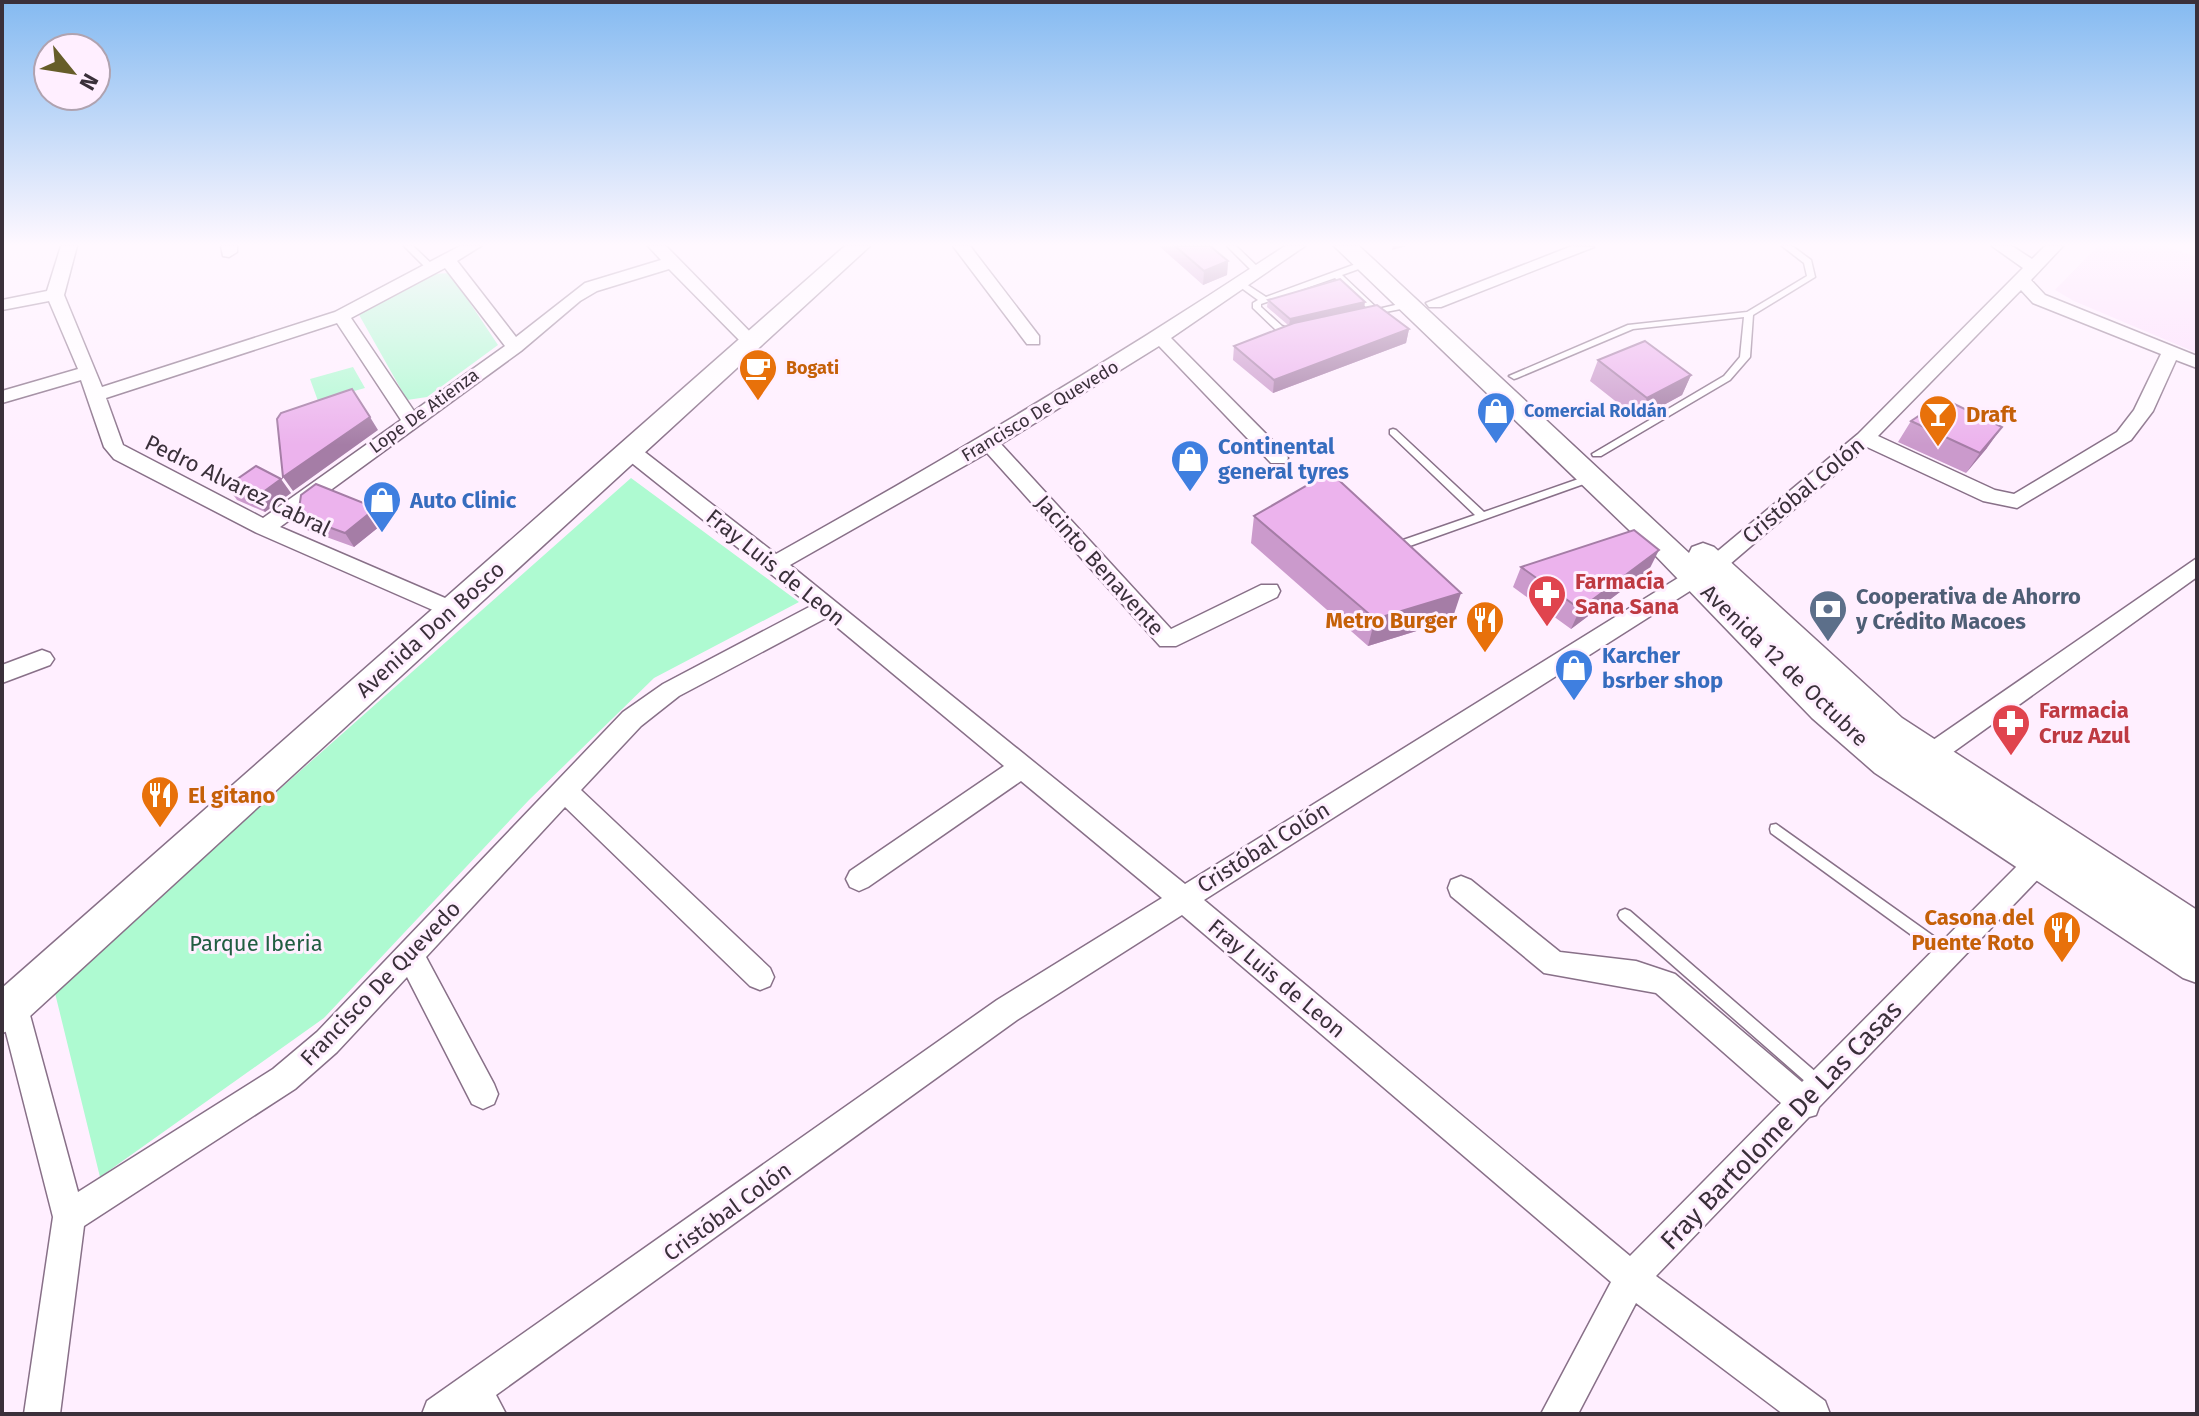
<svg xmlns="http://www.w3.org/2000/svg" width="2199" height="1416" viewBox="0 0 2199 1416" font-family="'Fira Sans',sans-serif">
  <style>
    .built { fill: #fcdcfc }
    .green { fill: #aefad1 }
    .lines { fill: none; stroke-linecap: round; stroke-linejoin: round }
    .service-casing { stroke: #887088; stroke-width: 3 }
    .minor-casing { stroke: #887088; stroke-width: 3 }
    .secondary-casing { stroke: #887088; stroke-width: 3 }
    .service { fill: #fff; fill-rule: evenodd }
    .minor { fill: #fff; fill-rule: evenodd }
    .secondary { fill: #fff; fill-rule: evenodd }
    .wall { fill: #cb9acc }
    .shaded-wall { fill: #a57da6 }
    .building { fill: #ecb3ed; stroke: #a57da6; stroke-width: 2 }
    .labels { text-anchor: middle; stroke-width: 6; stroke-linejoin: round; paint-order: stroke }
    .far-food-label { font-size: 18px; font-weight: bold; fill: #c56008; stroke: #ffefff; text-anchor: start }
    .far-street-label { font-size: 18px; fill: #3a303a; stroke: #ffefff }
    .far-shop-label { font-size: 18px; font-weight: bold; fill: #366cbe; stroke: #ffefff; text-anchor: start }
    .food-label { font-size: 22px; font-weight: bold; fill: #c56008; stroke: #ffefff; text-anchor: start }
    .shop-label { font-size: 22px; font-weight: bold; fill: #366cbe; stroke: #ffefff; text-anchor: start }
    .street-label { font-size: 22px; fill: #3a303a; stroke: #ffefff }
    .health-label { font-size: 22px; font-weight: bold; fill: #be3a42; stroke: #ffefff; text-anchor: start }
    .service-label { font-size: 22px; font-weight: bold; fill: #4e5e75; stroke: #ffefff; text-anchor: start }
    .park-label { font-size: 22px; fill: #205d41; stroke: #ffefff }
    .near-street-label { font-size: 26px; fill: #3a303a; stroke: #ffefff }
  </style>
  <rect width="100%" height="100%" fill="#ffefff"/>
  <path class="built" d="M2098 246H2166L2197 257V353L2074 301 2055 290Z"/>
  <path class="green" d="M450 273 498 345 427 397 407 400 358 313 433 274Z
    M353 367 365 388 318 401 310 379Z
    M631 478 799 602 654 678 529 800 324 1018 100 1177 54 989Z"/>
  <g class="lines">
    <g class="service-casing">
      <path id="service" d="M404 246H413L434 266V270H428Z
        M1227 246H1236L1261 270V274H1255Z
        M1782 246H1792L1811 260 1815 277 1753 315 1750 357 1730 380 1601 456H1593L1592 454 1724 376 1740 357 1744 317 1633 329 1517 378 1514 379 1509 376 1628 325 1747 312 1807 276 1804 263Z
        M1364 261 1367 262V266L1342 275 1378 309 1408 302 1411 303V307L1365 316V312L1370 311 1335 278 1261 304V307L1282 326 1296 332 1292 335 1276 330 1253 308V303L1258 300 1236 284 1243 282 1266 297Z
        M1393 429 1396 430 1484 512 1587 476 1591 475 1596 478 1595 480 1407 547 1403 546 1402 543 1403 540 1475 515 1390 434V430Z
        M1776 824 1953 950 1955 954 1953 958 1948 960 1943 958 1771 833 1770 829 1771 825Z
        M1625 909 1630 911 1825 1080 1828 1085 1825 1090 1820 1092 1815 1090 1620 919 1618 915 1620 911Z"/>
    </g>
    <g class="minor-casing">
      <path id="minor" d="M61 246H77L64 295 102 387 335 312 460 246H481L457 261 516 337 585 283 661 260 648 246H666L761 343 752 348 746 347 669 269 597 291 580 301 521 351 280 527 459 604 462 610 459 616 451 618 257 533 114 459 104 447 81 380 2 403V391L78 369 49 301 2 310V300L47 291ZM445 268 505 346 414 411 351 318ZM337 323 401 420 263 518 123 445 106 398Z
        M221 246H237V252L229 257 223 256Z
        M953 246H970L1039 336V344H1027Z
        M1285 246H1305L1171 338 1285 453 1288 458 1285 463H1271L1159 346 1001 444 1171 629 1261 585H1277L1280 591 1277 597 1176 646H1160L987 453 790 565 1185 884 1707 560 1858 434 2023 268 1992 246H2012L2032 259 2045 246H2063L2031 280 2045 295 2197 356V368L2176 360 2153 411 2131 440 2017 508 1983 501 1867 447 1723 570 1204 900 1630 1256 1781 1103 1656 993 1544 973 1451 896 1448 888 1451 880 1461 876 1471 880 1560 952 1636 961 1675 974 1802 1082 2029 854 2038 851 2047 854 2051 862 2047 870 1819 1107 1816 1115 1809 1117 1656 1276 1825 1401 1830 1414H1783L1636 1303 1578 1414H1541L1611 1282 1182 915 1017 1020 496 1395 506 1414H422L427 1401 997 1000 1162 898 1021 781 868 887 859 891 850 887 846 879 850 871 1004 766 826 618 679 696 641 726 581 790 770 968 774 977 770 986 760 990 750 986 565 807 426 957 494 1084 498 1094 494 1104 483 1109 472 1104 407 977 337 1052 295 1089 84 1226 60 1414H24L53 1217 2 1017 3 995 13 991 23 995 27 1004 78 1192 273 1069 317 1032 623 712 663 684 811 606 623 456 620 451 623 446H637L776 554C950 457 1119 356 1285 246ZM2021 290 2033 303 2161 354 2134 410 2117 432 2014 494 1995 490 1878 436Z
        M1572 246 1594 247 1441 307H1429L1426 303Z
        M2197 558V577L1938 763 1929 766 1920 763 1917 756 1920 749Z
        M42 650 50 653 54 659 50 665 2 683V665Z"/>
    </g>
    <g class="secondary-casing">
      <path id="secondary" d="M845 246H870L17 1028 2 1033V988Z
        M1334 246H1359L1689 553 1692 547 1703 543 1714 547 1902 718 2197 910V983L2183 978 1875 773 1812 718 1653 553Z"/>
    </g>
    <use href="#service" class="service"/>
    <use href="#minor" class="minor"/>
    <use href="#secondary" class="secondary"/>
  </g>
  <path class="wall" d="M1159 246H1210L1228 261 1227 275 1203 285Z
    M1268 300 1364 307 1409 329 1406 343 1273 393 1233 360 1234 346 1288 325 1267 307Z
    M1598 360 1691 375 1682 395 1638 419 1590 381Z
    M1911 421 1987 448 1966 473 1898 442Z
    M227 486 291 493 265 512 237 500Z
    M376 508 385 522 354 547 307 530 298 516Z
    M1254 516 1452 620 1368 646 1251 543Z
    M1521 567 1649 570 1571 629 1513 587Z"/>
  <path class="shaded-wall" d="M1393 246H1406L1392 250Z
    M1228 261 1227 275 1203 285 1204 271Z
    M1365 302 1364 309 1289 326 1290 319Z
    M1409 329 1406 343 1273 393 1274 380Z
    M1691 375 1682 395 1638 419 1647 398Z
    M370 417 378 430 293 491 283 477Z
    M2002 427 1987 448 1966 473 1980 453Z
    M281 479 291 493 265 512 255 498Z
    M376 508 385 522 354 547 345 533Z
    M1659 550 1649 570 1571 629 1580 609Z
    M1461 593 1452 620 1368 646 1375 619Z"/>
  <path class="building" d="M1175 246H1210L1228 261 1204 271Z
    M1340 279 1365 302 1290 319 1268 300Z
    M1377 305 1409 329 1274 380 1234 346 1294 323Z
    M1645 341 1691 375 1647 398 1598 360Z
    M352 389 370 417 283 477 277 419 281 413Z
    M1944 399 2002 427 1980 453 1911 421Z
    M256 466 281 479 255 498 227 486Z
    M1330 472 1461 593 1375 619 1254 516Z
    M316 484 376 508 345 533 298 516 301 495Z
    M1634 530 1659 550 1580 609 1521 567Z"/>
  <linearGradient id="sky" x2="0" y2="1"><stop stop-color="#84baf1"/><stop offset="0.55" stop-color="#fff8ff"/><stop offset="1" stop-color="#fff8ff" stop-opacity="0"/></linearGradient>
  <rect width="2199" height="445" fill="url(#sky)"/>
  <defs>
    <g id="cafe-pin" transform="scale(2)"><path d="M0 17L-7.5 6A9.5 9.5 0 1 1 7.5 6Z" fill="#e8710a" stroke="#ffefff"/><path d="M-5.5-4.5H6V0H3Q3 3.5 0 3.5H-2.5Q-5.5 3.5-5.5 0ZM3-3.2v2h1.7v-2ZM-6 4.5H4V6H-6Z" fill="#fff"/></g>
    <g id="shop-pin" transform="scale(2)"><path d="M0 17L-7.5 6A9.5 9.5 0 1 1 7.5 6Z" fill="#3f7fe0" stroke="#ffefff"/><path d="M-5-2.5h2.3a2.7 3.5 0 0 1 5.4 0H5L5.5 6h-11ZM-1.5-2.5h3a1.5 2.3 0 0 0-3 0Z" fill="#fff"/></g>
    <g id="bar-pin" transform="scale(2)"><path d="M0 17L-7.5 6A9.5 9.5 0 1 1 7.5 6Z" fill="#e8710a" stroke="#ffefff"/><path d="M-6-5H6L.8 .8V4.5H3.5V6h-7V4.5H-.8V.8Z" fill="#fff"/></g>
    <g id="pharmacy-pin" transform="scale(2)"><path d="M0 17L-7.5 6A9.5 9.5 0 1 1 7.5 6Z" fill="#e0444e" stroke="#ffefff"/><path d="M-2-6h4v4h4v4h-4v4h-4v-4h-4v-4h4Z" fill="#fff"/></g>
    <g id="bank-pin" transform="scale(2)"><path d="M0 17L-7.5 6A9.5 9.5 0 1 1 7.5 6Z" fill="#5c6f8a" stroke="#ffefff"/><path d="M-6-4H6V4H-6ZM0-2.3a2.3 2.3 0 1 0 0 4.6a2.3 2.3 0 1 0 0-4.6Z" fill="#fff"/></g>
    <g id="restaurant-pin" transform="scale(2)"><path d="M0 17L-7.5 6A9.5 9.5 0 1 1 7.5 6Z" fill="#e8710a" stroke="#ffefff"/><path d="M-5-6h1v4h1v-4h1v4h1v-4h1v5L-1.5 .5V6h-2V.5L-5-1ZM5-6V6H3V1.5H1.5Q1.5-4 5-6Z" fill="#fff"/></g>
  </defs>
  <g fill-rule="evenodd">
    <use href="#cafe-pin" x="758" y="368"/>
    <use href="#shop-pin" x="1496" y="411"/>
    <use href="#bar-pin" x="1938" y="414"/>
    <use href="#shop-pin" x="1190" y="459"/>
    <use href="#shop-pin" x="382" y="500"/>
    <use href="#pharmacy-pin" x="1547" y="594"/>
    <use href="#bank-pin" x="1828" y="609"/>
    <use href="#restaurant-pin" x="1485" y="620"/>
    <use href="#shop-pin" x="1574" y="668"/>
    <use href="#pharmacy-pin" x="2011" y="723"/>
    <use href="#restaurant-pin" x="160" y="795"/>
    <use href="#restaurant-pin" x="2062" y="930"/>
  </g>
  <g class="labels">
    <g class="far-food-label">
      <text x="786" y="374">Bogati</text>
    </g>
    <g class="far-street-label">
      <text transform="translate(424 411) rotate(-36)" y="6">Lope De Atienza</text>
      <text transform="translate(1040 411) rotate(-31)" y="6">Francisco De Quevedo</text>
    </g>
    <g class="far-shop-label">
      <text x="1524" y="417">Comercial Roldán</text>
    </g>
    <g class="food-label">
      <text x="1966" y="422">Draft</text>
      <text x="1457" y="628" text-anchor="end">Metro Burger</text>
      <text x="188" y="803">El gitano</text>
      <text x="2034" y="925" text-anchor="end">Casona del<tspan x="2034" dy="25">Puente Roto</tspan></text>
    </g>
    <g class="shop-label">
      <text x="1218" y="454">Continental<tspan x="1218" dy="25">general tyres</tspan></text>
      <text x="410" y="508">Auto Clinic</text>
      <text x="1602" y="663">Karcher<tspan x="1602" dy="25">bsrber shop</tspan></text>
    </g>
    <g class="street-label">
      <text transform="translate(238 485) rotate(26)" y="8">Pedro Alvarez Cabral</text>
      <text transform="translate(1803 490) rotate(-40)" y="8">Cristóbal Colón</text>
      <text transform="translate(1100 565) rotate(48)" y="8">Jacinto Benavente</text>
      <text transform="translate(776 567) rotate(39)" y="8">Fray Luis de Leon</text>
      <text transform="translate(430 629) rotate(-42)" y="8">Avenida Don Bosco</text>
      <text transform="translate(1785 665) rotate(44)" y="8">Avenida 12 de Octubre</text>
      <text transform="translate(1263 847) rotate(-32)" y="8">Cristóbal Colón</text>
      <text transform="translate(1277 978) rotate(40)" y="8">Fray Luis de Leon</text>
      <text transform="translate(380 983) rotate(-46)" y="8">Francisco De Quevedo</text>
      <text transform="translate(727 1211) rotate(-36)" y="8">Cristóbal Colón</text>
    </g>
    <g class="health-label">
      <text x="1575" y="589">Farmacía<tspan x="1575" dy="25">Sana Sana</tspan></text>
      <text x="2039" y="718">Farmacia<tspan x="2039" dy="25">Cruz Azul</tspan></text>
    </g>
    <g class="service-label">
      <text x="1856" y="604">Cooperativa de Ahorro<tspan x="1856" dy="25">y Crédito Macoes</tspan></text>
    </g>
    <g class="park-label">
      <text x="256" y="951">Parque Iberia</text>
    </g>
    <g class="near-street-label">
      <text transform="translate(1781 1125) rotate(-46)" y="9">Fray Bartolome De Las Casas</text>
    </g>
  </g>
  <rect width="2199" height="1416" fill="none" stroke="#3a303a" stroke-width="8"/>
  <g transform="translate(72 72) rotate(120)"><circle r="38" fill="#ffefff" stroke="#b0a3b0" stroke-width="2"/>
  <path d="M0-6L14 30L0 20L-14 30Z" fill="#665d29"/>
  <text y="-12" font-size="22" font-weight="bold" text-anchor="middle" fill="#3a303a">N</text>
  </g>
</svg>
